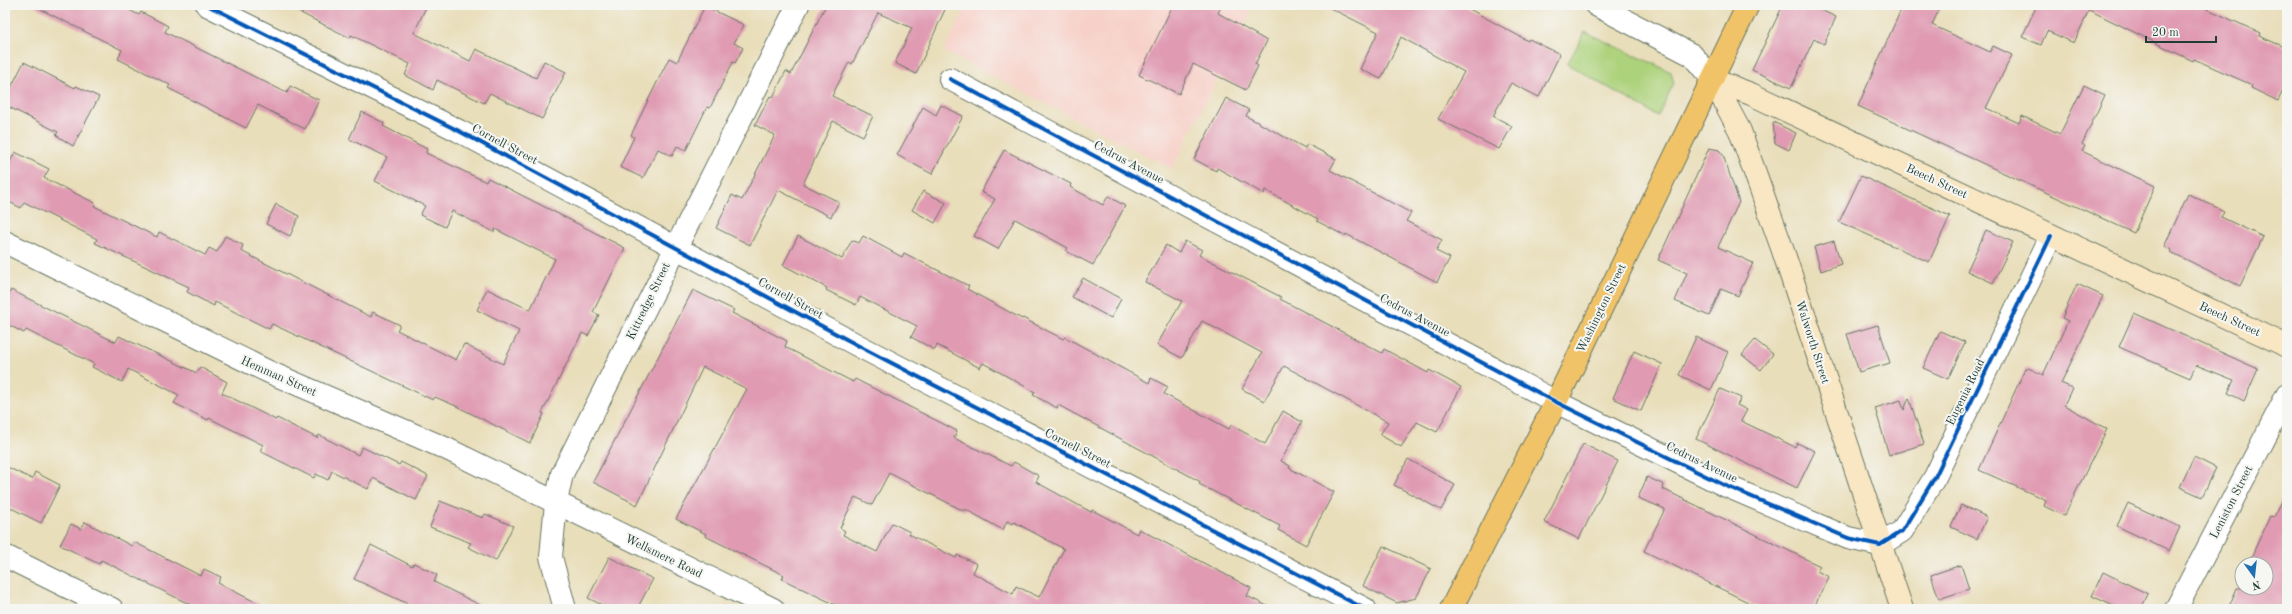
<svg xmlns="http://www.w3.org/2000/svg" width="2292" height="614" viewBox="0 0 2292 614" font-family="'Old Standard TT',serif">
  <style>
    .built { fill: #f7d1c9 }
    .green { fill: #add27b; stroke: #668858 }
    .building { fill: #e09bb3; fill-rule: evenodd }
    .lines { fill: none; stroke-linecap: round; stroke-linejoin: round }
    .street-casing { stroke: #667563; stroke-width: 24 }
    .secondary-casing { stroke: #667563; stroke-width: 24 }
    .primary-casing { stroke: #667563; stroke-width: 24 }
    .street { stroke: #fff; stroke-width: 22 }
    .secondary { stroke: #f9e7c3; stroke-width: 22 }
    .primary { stroke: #f0c369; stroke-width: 22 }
    .cycleway-casing { stroke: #f6f6f2; stroke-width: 6 }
    .cycleway { stroke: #0057b8; stroke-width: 4 }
    .labels { text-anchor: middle; stroke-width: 4; stroke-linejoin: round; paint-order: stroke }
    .street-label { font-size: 12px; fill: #1f3d34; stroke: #f6f6f2 }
  </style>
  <rect width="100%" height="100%" fill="#f6f6f2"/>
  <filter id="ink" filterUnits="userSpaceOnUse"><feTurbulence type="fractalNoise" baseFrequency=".025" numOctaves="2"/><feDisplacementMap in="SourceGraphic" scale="8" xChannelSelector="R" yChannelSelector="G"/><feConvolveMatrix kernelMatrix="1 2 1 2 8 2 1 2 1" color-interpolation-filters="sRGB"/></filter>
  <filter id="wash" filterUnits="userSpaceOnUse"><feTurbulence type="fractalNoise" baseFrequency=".012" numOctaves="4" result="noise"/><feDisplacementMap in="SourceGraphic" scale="16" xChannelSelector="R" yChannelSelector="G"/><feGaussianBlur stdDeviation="0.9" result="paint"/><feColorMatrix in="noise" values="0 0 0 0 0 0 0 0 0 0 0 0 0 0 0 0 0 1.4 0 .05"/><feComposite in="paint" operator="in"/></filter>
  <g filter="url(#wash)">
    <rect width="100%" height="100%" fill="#e9deba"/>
    <path class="built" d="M967 5H1254L1172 169 944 51Z"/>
    <path class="green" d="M1585 32 1671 72 1674 83 1658 116 1567 64Z"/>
    <g id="blocks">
      <path class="building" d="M32 5H119L139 15 141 12 168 26 165 32 287 93 290 86 319 100 305 129 258 105 246 128 168 88 170 85 118 59 122 50Z
        M285 5H427L414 33 470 61 476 49 536 78 544 61 566 72 542 119 490 93 484 103 437 80 433 90 405 75 410 64 351 35 350 38Z
        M826 5H947L916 74 895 63 912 28 878 13 852 64 849 62 832 96 873 116 863 136 833 121 803 184 839 202 831 217 778 190 750 245 716 228 732 195 742 200 775 135 755 125 770 96 773 97 786 71 791 74Z
        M1173 5H1222L1218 13 1267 41 1255 64 1258 66 1246 90 1193 64 1179 94 1139 75Z
        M1324 5H1462L1528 41 1529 39 1560 54 1539 97 1511 83 1493 116 1512 126 1499 149 1438 119 1464 72 1401 37 1381 79 1360 69 1378 32Z
        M1783 5H1810L1836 17 1824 44 1814 39 1791 88 1752 70Z
        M1903 5H1941L1932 25 1990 52 1993 46 2012 55 1986 108 2019 123 2022 116 2060 134 2084 85 2105 95 2082 144 2085 146 2082 151 2155 186 2134 233 1858 106Z
        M2037 5H2199L2260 33 2259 36 2287 48V82L2278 101 2251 88 2252 85 2194 59 2193 61 2089 10 2074 43 2047 31 2041 45 2022 37Z
        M705 6 744 25 734 43 743 48 735 63 733 62 710 108 707 107 686 150 677 146 672 156 658 149 643 178 620 167 634 137 631 135 669 58 677 62Z
        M24 62 75 88 76 86 99 97 73 146 56 135 58 132 5 105V99Z
        M1226 98 1249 110 1246 116 1305 148 1307 144 1336 159 1330 170 1411 213 1406 221 1442 240 1436 251 1450 258 1437 282 1346 234 1345 236 1317 221 1318 219 1265 190 1264 194 1217 168 1216 171 1194 159Z
        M941 105 963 116 932 174 897 155 923 107 936 115Z
        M362 112 384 123 383 126 427 149 426 153 486 182 488 178 625 248 593 312 599 315 588 336 582 333 542 413 544 414 530 443 456 406 435 397 433 400 272 324 269 329 215 302 214 306 187 292 189 287 95 243 97 239 24 202 21 208 5 200V172L15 152 49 169 44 178 95 203 94 206 157 237 159 232 205 255 209 248 217 252 225 236 243 245 241 251 371 317 373 312 400 325 397 330 456 360 464 344 503 364 519 331 477 310 487 289 530 310 555 259 495 229 494 232 452 211 445 227 420 215 425 206 375 181 387 157 349 139Z
        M1773 122 1796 133 1789 150 1775 143Z
        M1709 148 1719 150 1723 155 1739 202 1718 247 1753 263 1738 296 1721 289 1709 316 1675 301 1687 273 1658 260Z
        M1004 150 1071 184 1070 187 1103 205 1108 196 1125 206 1093 265 1066 251 1068 248 1015 219 998 249 974 236 995 199 981 192Z
        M1861 176 1950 216 1929 262 1839 222Z
        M923 191 946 203 935 223 912 210Z
        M2188 194 2224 211 2221 217 2263 237 2240 286 2171 252 2172 250 2164 247Z
        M276 204 299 216 290 236 266 224Z
        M1986 230 2013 242 1993 283 1967 271Z
        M798 236 842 259 852 240 859 243 863 236 902 257 904 253 969 286 967 289 1022 319 1023 318 1063 339 1065 337 1149 383 1151 378 1168 387 1164 394 1229 429 1231 425 1265 444 1283 411 1302 422 1281 461 1290 466 1289 468 1334 492 1306 545 1278 530 1280 526 1199 484 1201 482 1058 405 1057 408 1033 395 1035 392 983 363 980 368 937 345 935 350 911 337 917 326 860 297 856 305 826 290 827 288 783 265Z
        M1185 241 1202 250 1199 255 1281 297 1280 299 1382 353 1384 349 1428 373 1429 370 1461 387 1437 432 1417 422 1401 447 1380 435 1388 422 1284 366 1264 401 1242 389 1262 353 1202 321 1182 358 1157 345 1182 301 1145 282 1166 245 1179 253Z
        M1834 241 1841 264 1821 271 1814 247Z
        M1083 278 1121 299 1111 318 1072 297Z
        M2077 284 2103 296 2061 383 2072 388 2064 405 2107 429 2064 516 2044 506 2046 500 1979 470 2026 367 2043 375 2068 321 2062 318Z
        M11 290 107 338 116 342 119 336 197 373 200 367 227 382 222 393 276 420 277 418 317 438 319 435 358 455 362 447 399 465 401 462 428 476 416 500 373 478 368 489 332 471 328 480 316 474 314 478 260 451 263 445 209 418 208 420 174 403 179 395 128 369 122 382 92 367 94 364 26 330 24 333 5 323V302Z
        M693 290 734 310 732 313 787 341 785 347 853 382 855 379 957 431 954 438 1011 466 1014 462 1039 476 1036 482 1091 512 1092 510 1137 534 1139 529 1251 588 1247 596 1273 609H844L782 579 784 575 705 536 706 534 676 519 747 389 703 367 637 505 593 482ZM889 473 964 511 965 509 1003 530 1007 521 1013 524 1014 522 1064 549 1039 597 1016 586 1013 594 973 573 977 564 957 555 956 558 909 534 910 532 892 523 877 552 843 535 845 531 840 528 855 497 872 505Z
        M2134 313 2258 369 2244 401 2228 393 2234 380 2196 365 2190 378 2119 347Z
        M1878 325 1890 363 1859 372 1847 334Z
        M1940 331 1965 342 1948 379 1923 368Z
        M1696 337 1728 352 1711 390 1679 375Z
        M1755 340 1773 354 1761 370 1742 355Z
        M1634 351 1662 364 1641 411 1613 398Z
        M1720 389 1741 398 1737 405 1747 410 1741 421 1795 447 1797 443 1815 451 1797 488 1696 439Z
        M1909 398 1924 444 1889 455 1875 408 1901 400 1904 410Z
        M1583 444 1618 461 1579 539 1544 522Z
        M2194 457 2216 468 2202 497 2180 487Z
        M1408 459 1455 485 1441 510 1394 485Z
        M5 466 32 479 35 472 60 485 41 523 5 505Z
        M1647 477 1664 485 1663 489 1820 566 1817 571 1829 577 1813 609H1762L1644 551 1665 509 1638 498Z
        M2287 491V609H2228L2237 588H2266V564H2248L2270 516 2274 517Z
        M440 501 483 518 485 514 513 526 496 561 468 547 471 543 430 527Z
        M2128 503 2180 527 2169 551 2117 526Z
        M1961 505 1987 517 1977 539 1951 527Z
        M85 522 132 546 134 542 201 576 204 569 221 577 218 583 269 609H199L101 560 99 564 60 545 71 524 81 529Z
        M371 545 412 566 414 563 437 575 434 582 488 609H419L354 579Z
        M1383 546 1431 569 1416 598 1397 603 1363 586Z
        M609 557 653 579 637 609H610L588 598Z
        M1961 565 1969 589 1939 599 1931 575Z
        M2103 572 2148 594 2141 609H2120L2092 596Z"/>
    </g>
  </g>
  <g filter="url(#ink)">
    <use href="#blocks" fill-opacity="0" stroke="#667563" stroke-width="1"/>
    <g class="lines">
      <g class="street-casing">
        <path id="street" d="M207 5 459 131 857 345 1365 609
          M1596 5 1692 55 1713 80
          M950 79 1556 402 1724 485 1848 538 1880 545 1902 531 1935 477 2051 236
          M5 242 269 372 447 449 773 609
          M5 556 112 609
          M565 609 551 557 556 502 562 474 798 5
          M2176 609 2287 395"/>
      </g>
      <g class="secondary-casing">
        <path id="secondary" d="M1713 80 1751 94 2287 346
          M1713 80 1740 131 1782 248 1902 609"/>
      </g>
      <g class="primary-casing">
        <path id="primary" d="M1451 609 1556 402 1748 5"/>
      </g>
      <use href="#street" class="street"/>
      <use href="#secondary" class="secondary"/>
      <use href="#primary" class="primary"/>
      <g class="cycleway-casing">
        <path id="cycleway" d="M207 5 459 131 857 345 1365 609
          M950 79 1556 402 1724 485 1848 538 1880 545 1902 531 1935 477 2051 236"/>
      </g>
      <use href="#cycleway" class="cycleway"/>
    </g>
  </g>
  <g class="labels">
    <g class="street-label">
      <text transform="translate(505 144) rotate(28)" y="4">Cornell Street</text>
      <text transform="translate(1129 162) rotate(28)" y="4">Cedrus Avenue</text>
      <text transform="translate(1937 181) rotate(25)" y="4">Beech Street</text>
      <text transform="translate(791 298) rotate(29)" y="4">Cornell Street</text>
      <text transform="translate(648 301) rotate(-64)" y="4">Kittredge Street</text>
      <text transform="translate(1601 308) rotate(-64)" y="4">Washington Street</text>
      <text transform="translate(1415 315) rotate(28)" y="4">Cedrus Avenue</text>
      <text transform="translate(2230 319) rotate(25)" y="4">Beech Street</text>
      <text transform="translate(1813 342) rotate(72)" y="4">Walworth Street</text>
      <text transform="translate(279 376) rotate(24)" y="4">Hemman Street</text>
      <text transform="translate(1965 392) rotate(-64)" y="4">Eugenia Road</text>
      <text transform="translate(1078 448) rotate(27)" y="4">Cornell Street</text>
      <text transform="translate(1702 462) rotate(26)" y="4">Cedrus Avenue</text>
      <text transform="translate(2231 502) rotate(-63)" y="4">Leniston Street</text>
      <text transform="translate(664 556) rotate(26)" y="4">Wellsmere Road</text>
    </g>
  </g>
  <rect width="2292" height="614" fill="none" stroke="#f6f6f2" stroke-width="20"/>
  <g transform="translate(2254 576) rotate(165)"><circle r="19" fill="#f6f6f2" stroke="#a0aca6"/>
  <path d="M0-3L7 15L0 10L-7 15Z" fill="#1f6fb2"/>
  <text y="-6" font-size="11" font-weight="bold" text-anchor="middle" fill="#1f3d34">N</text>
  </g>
  <path d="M2146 36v6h70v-6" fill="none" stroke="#1f3d34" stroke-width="2"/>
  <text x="2152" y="36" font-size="12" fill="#1f3d34" stroke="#f6f6f2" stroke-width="3" paint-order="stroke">20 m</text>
</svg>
